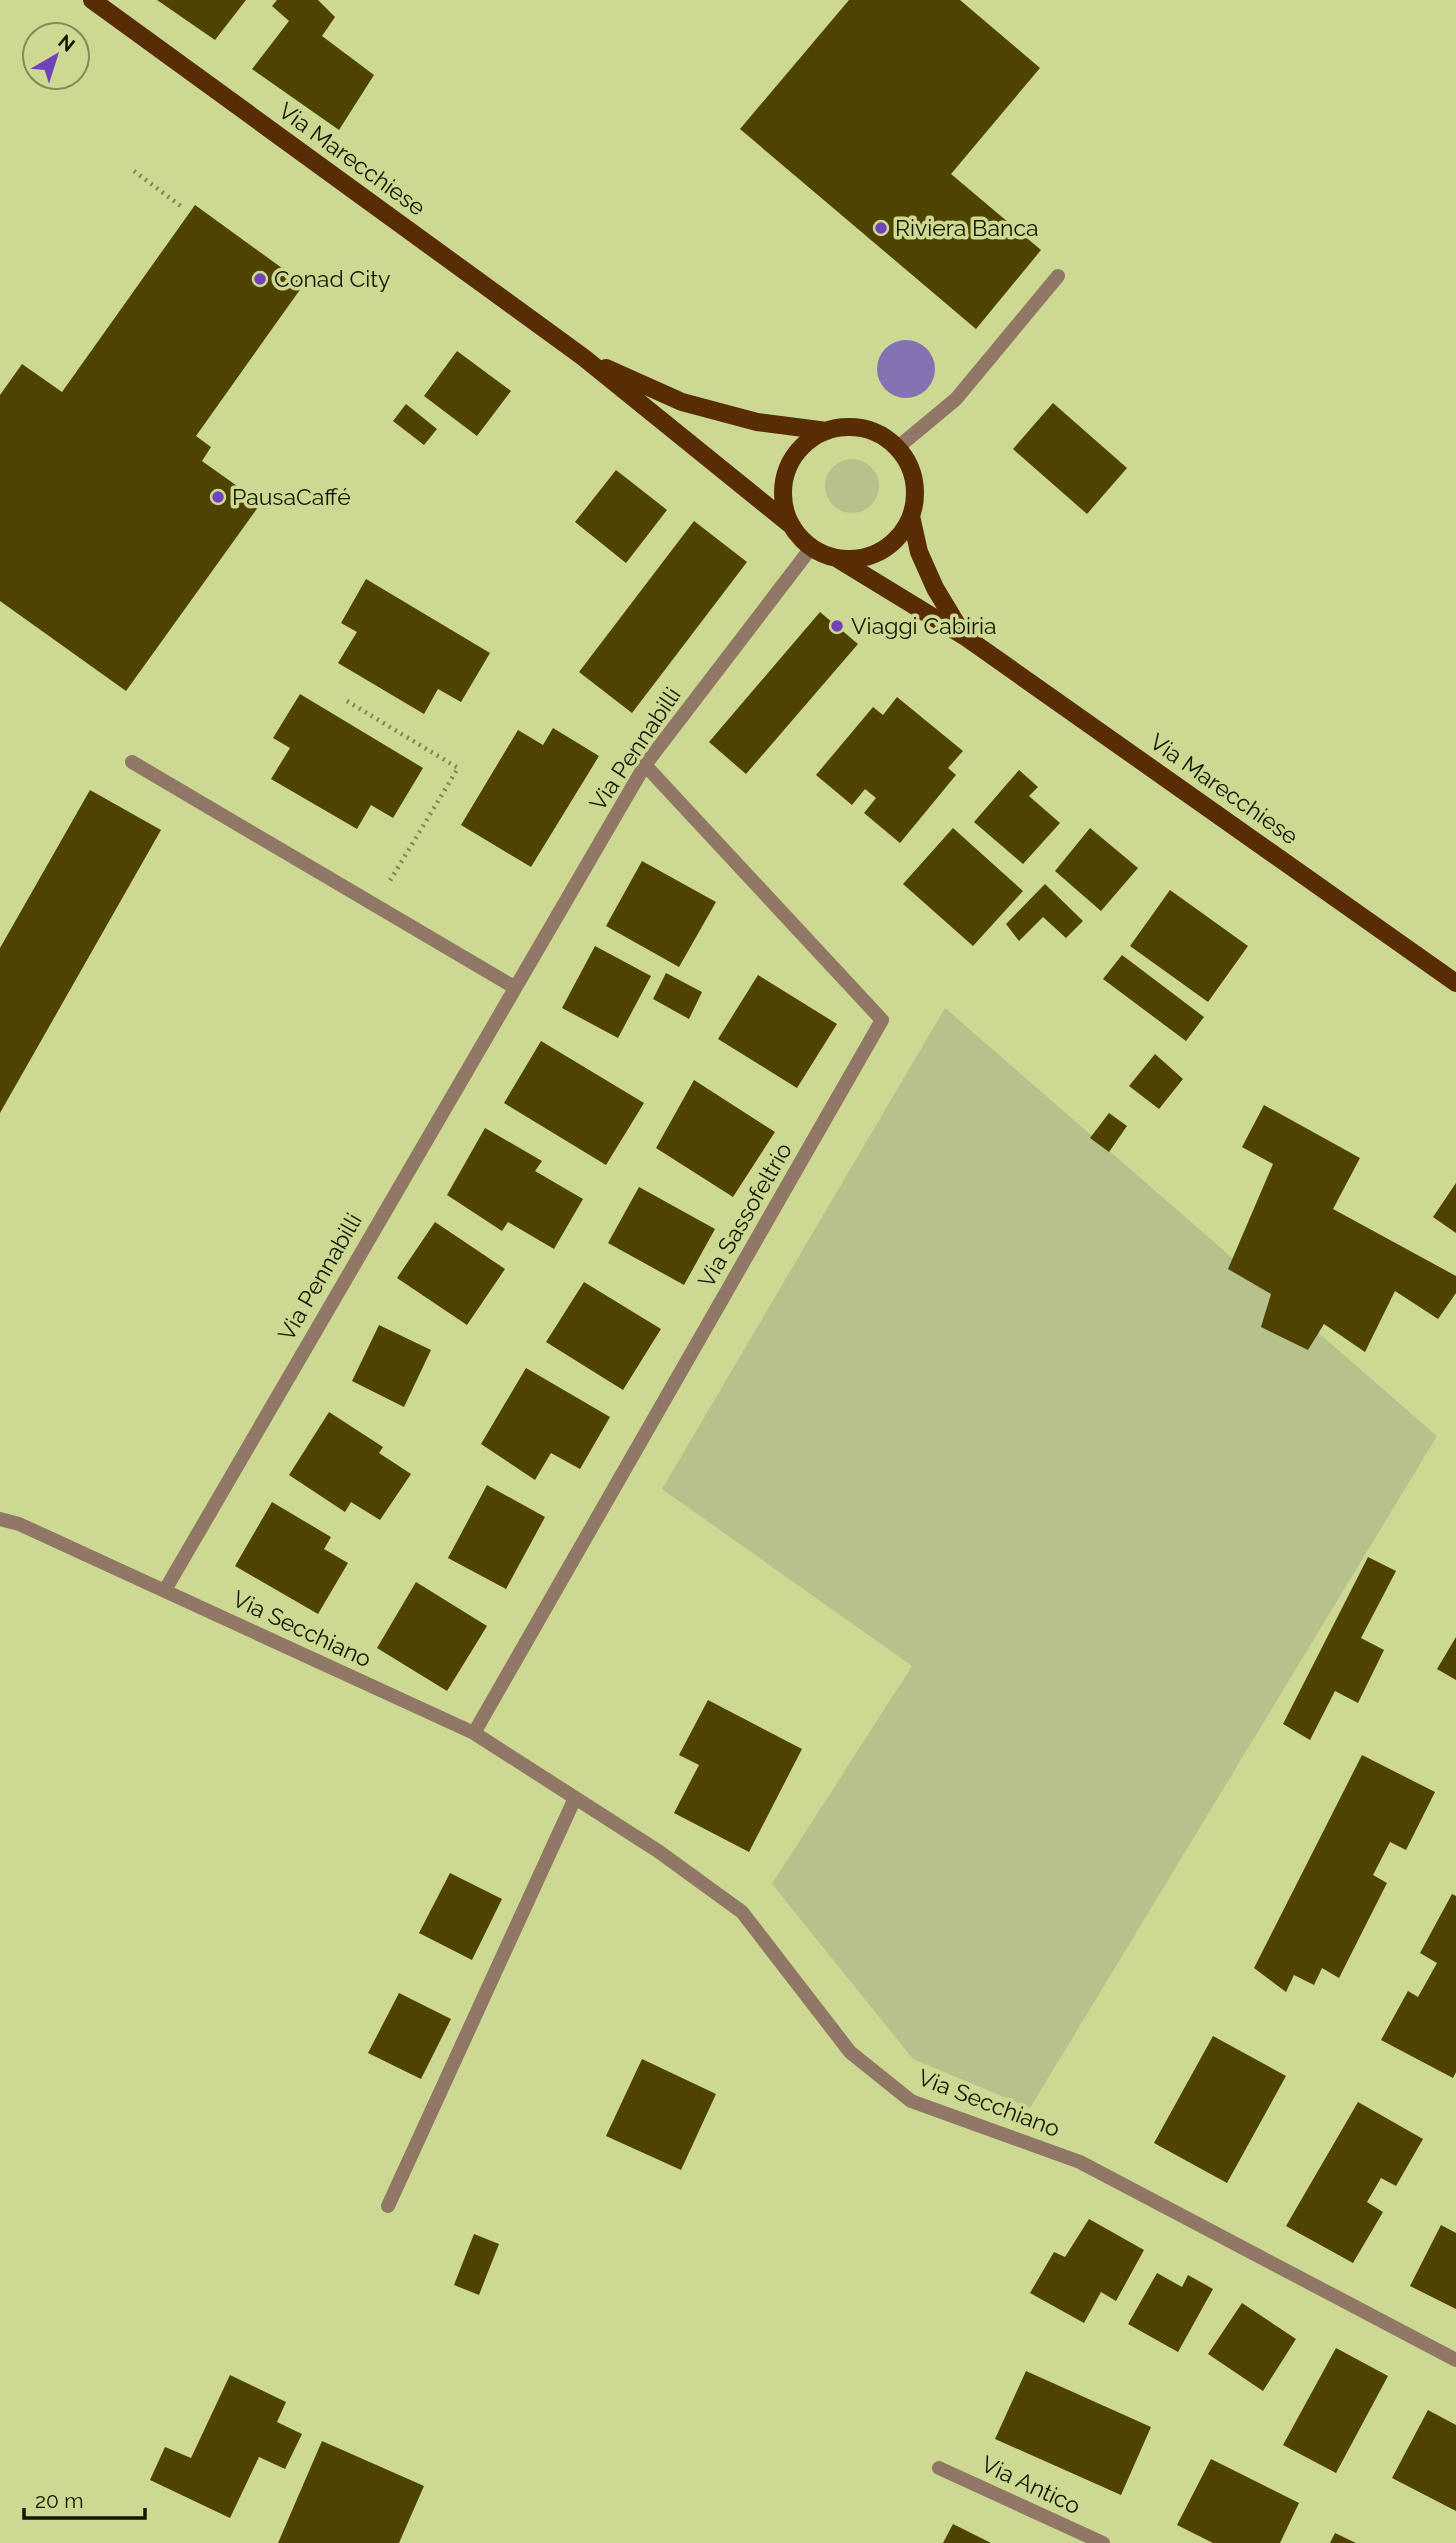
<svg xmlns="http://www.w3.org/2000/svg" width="1456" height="2543" viewBox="0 0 1456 2543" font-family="Raleway,sans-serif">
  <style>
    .green { fill: #b7c18b }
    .water { fill: #8472b2 }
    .building { fill: #4f4302 }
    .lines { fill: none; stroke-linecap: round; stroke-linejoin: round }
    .path { stroke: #7e8755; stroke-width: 4.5; stroke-dasharray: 2 5; stroke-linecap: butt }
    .minor { stroke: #917765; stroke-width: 14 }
    .primary { stroke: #582d06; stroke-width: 18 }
    .poi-dot { fill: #7043ba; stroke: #cdd993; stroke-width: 2.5 }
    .labels { text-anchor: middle; stroke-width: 7; stroke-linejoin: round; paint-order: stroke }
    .street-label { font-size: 23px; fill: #121500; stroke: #cdd993 }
    .poi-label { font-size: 23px; fill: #121500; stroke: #cdd993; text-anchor: start }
  </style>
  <rect width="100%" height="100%" fill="#cdd993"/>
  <path class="green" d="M825 486a27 27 0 1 1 54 0a27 27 0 1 1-54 0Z
    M945 1008 1437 1436 1030 2108 913 2059 772 1884 912 1666 662 1489Z"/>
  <path class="water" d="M877 369a29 29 0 1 1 58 0a29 29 0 1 1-58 0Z"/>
  <path class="building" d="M157 0H246L215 40Z
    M277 0H318L335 17 322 36 374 75 339 130 252 69 289 21 272 6Z
    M849 0H960L1040 68 951 174 1041 250 976 329 740 129Z
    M195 205 304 284 196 436 211 447 202 461 261 503 126 691 0 601V395L22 364 62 392Z
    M457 351 511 391 477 436 424 396Z
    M1053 403 1127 468 1087 514 1013 449Z
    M406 404 437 429 424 445 393 421Z
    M616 470 667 510 626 563 575 522Z
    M694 521 747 562 632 713 579 672Z
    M366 579 490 653 461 702 438 689 424 714 338 663 357 632 341 623Z
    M820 612 858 644 746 774 709 742Z
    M300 694 423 768 393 818 371 805 357 829 271 779 290 748 273 738Z
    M897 697 963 751 948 768 956 775 900 843 864 813 876 798 865 789 852 805 816 775 873 707 883 715Z
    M553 728 599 756 531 867 461 825 518 730 543 745Z
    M1019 770 1038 787 1029 796 1060 823 1023 864 974 822Z
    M90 790 161 830 0 1113V948Z
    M953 828 1023 891 973 946 903 884Z
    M1090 828 1138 868 1101 911 1055 871Z
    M642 861 716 902 679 967 606 926Z
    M1045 884 1083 921 1066 938 1043 917 1019 941 1006 924Z
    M1170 890 1248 946 1208 1002 1130 946Z
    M595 946 651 976 618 1038 562 1008Z
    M1122 955 1204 1017 1186 1041 1103 979Z
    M666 973 702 992 689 1019 653 999Z
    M758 975 837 1024 797 1088 718 1039Z
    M541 1041 644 1103 606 1165 504 1103Z
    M1155 1054 1183 1079 1159 1109 1129 1086Z
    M694 1080 775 1132 733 1197 656 1148Z
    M1264 1105 1360 1158 1333 1209 1456 1276V1293L1438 1319 1395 1291 1365 1352 1324 1324 1308 1350 1261 1327 1271 1294 1228 1269 1273 1164 1242 1147Z
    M1109 1113 1127 1126 1109 1152 1090 1138Z
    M485 1128 542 1161 535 1171 583 1199 554 1249 508 1222 502 1231 447 1195Z
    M1456 1183V1233L1433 1217Z
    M639 1187 715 1229 684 1285 608 1243Z
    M435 1222 505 1269 467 1325 397 1278Z
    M584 1282 661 1329 623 1390 546 1342Z
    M379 1325 431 1350 404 1407 352 1381Z
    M526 1368 610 1417 580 1469 551 1453 535 1480 481 1444Z
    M329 1412 383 1447 379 1453 411 1474 380 1520 351 1502 345 1512 289 1475Z
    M487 1485 545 1517 506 1589 448 1558Z
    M272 1502 331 1537 324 1549 348 1563 318 1614 235 1566Z
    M1368 1557 1396 1571 1361 1638 1384 1650 1358 1703 1335 1691 1310 1740 1283 1724Z
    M416 1582 487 1626 447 1691 377 1648Z
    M1456 1637V1680L1437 1669Z
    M708 1700 802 1749 749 1852 674 1813 699 1765 679 1755Z
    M1362 1755 1435 1792 1406 1850 1390 1842 1373 1875 1387 1883 1339 1978 1322 1968 1314 1985 1294 1975 1286 1992 1254 1968Z
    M450 1873 502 1899 472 1960 419 1933Z
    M1452 1894 1456 1896V2072L1453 2078 1381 2040 1408 1991 1418 1997 1437 1963 1420 1953Z
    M399 1993 451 2019 421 2079 368 2053Z
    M1213 2036 1286 2076 1227 2183 1154 2143Z
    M642 2059 716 2094 681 2170 606 2136Z
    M1358 2102 1423 2139 1396 2186 1381 2178 1367 2202 1383 2212 1353 2263 1286 2226Z
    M1089 2219 1144 2250 1116 2301 1101 2292 1084 2323 1030 2293 1054 2252 1065 2257Z
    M1441 2225 1456 2233V2309L1410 2286Z
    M474 2234 499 2244 479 2295 454 2285Z
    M1157 2273 1182 2287 1188 2275 1213 2289 1178 2352 1128 2324Z
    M1242 2303 1296 2339 1263 2391 1208 2354Z
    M1336 2348 1388 2376 1336 2473 1283 2445Z
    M1026 2371 1151 2427 1121 2495 995 2439Z
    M230 2375 286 2402 277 2422 302 2434 285 2469 259 2457 230 2518 150 2480 165 2447 191 2458Z
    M1428 2410 1456 2425V2511L1392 2478Z
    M322 2441 424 2486 399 2543H278Z
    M1211 2459 1299 2503 1280 2543H1213L1177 2525Z
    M953 2524 991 2543H943Z
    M1335 2533 1356 2543H1330Z"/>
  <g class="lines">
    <path class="path" d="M134 171 182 207
      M347 701 458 768 388 884"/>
    <path class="minor" d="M897 448 956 399 1058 276
      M132 762 514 987
      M0 1519 19 1524 474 1733 658 1851 742 1912 850 2052 911 2101 1080 2162 1456 2360
      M165 1590 645 765 811 548
      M474 1733 882 1020 645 765
      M388 2206 575 1798
      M939 2468 1103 2543"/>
    <path class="primary" d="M92 0 583 357 792 526
      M606 368 682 402 757 422 827 431
      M783 493a66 66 0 1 1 132 0a66 66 0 1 1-132 0Z
      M911 516 919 552 935 588 962 633
      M838 559 964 636 1456 983"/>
  </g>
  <g class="poi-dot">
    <circle cx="881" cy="228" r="7"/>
    <circle cx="260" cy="279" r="7"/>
    <circle cx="218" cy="497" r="7"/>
    <circle cx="837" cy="626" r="7"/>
  </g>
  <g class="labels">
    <g class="street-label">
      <text transform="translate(352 159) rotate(36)" y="8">Via Marecchiese</text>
      <text transform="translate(635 749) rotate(-56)" y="8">Via Pennabilli</text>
      <text transform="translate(1224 789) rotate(35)" y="8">Via Marecchiese</text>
      <text transform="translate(745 1215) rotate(-60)" y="8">Via Sassofeltrio</text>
      <text transform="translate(320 1277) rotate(-60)" y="8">Via Pennabilli</text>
      <text transform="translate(302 1629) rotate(25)" y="8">Via Secchiano</text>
      <text transform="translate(989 2103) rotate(21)" y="8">Via Secchiano</text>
      <text transform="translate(1031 2485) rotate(25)" y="8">Via Antico</text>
    </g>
    <g class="poi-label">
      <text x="895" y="236">Riviera Banca</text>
      <text x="274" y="287">Conad City</text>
      <text x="232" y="505">PausaCaffé</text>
      <text x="851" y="634">Viaggi Cabiria</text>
    </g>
  </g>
  <g transform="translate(56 56) rotate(39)"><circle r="33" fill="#cdd993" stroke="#828b58" stroke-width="2"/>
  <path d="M0-5L12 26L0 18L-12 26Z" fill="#7043ba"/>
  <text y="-10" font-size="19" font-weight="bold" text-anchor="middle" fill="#121500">N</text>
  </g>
  <path d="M24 2508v10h121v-10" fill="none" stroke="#121500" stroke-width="3.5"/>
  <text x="35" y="2508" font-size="21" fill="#121500" stroke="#cdd993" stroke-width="5" paint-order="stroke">20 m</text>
</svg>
